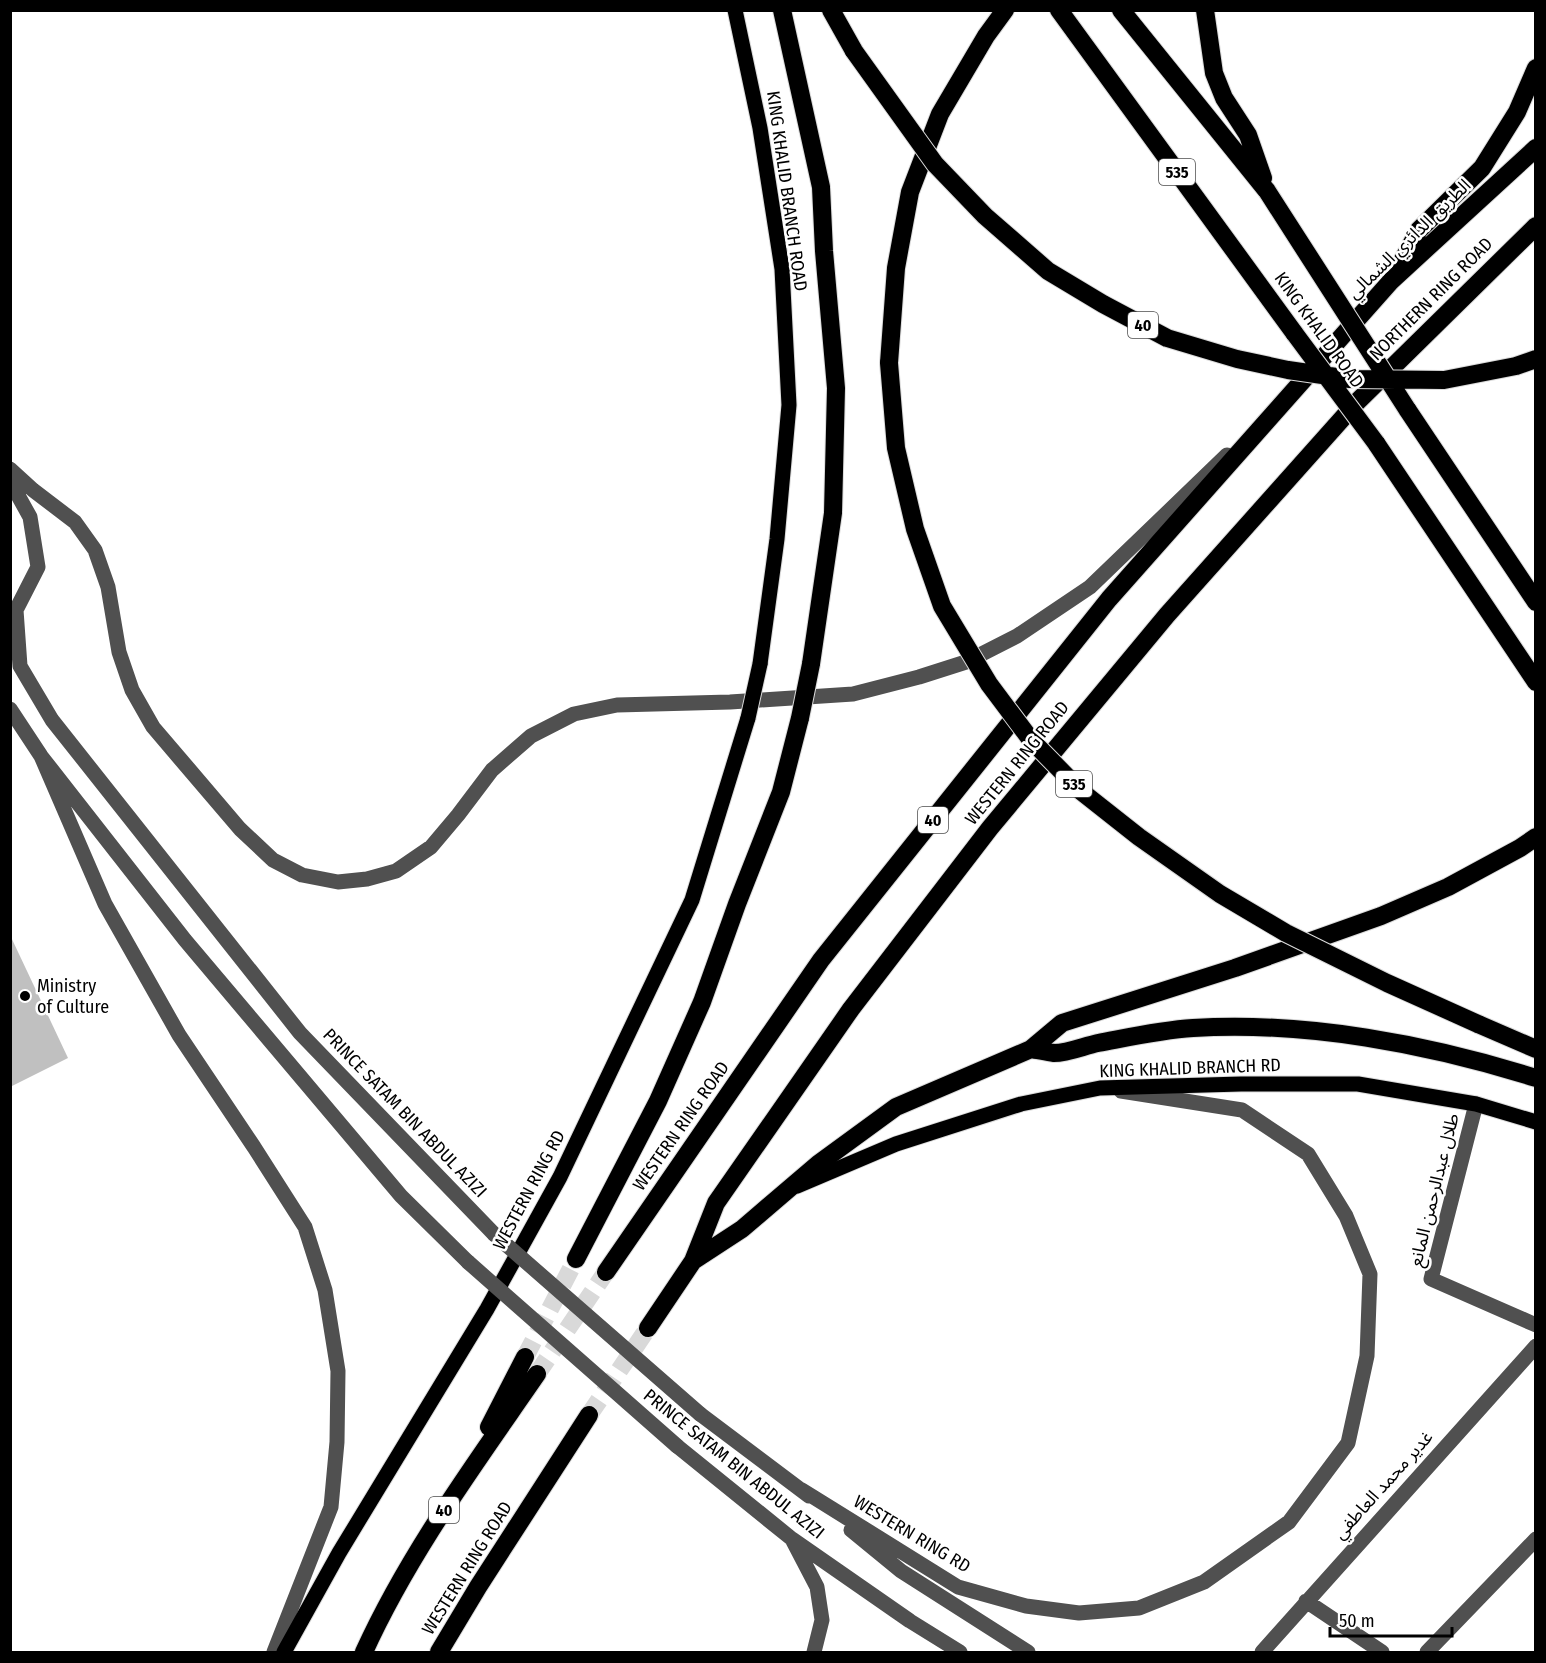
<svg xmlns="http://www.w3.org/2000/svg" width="1546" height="1663" viewBox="0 0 1546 1663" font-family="'Fira Sans Condensed','Noto Sans Arabic',sans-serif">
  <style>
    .building { fill: #c0c0c0 }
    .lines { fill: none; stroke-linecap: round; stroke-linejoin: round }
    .highway-tunnel { stroke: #d9d9d9; stroke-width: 18; stroke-dasharray: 18 9; stroke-linecap: butt }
    .major-casing { stroke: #dbdbdb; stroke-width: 17 }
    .highway-casing { stroke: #dbdbdb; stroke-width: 20 }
    .minor { stroke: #505050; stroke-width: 15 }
    .major { stroke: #000; stroke-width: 15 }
    .highway { stroke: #000; stroke-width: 18 }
    .major-bridge-casing { stroke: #dbdbdb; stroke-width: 17; stroke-linecap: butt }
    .highway-bridge-casing { stroke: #dbdbdb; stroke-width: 20; stroke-linecap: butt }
    .minor-bridge { stroke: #505050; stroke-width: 15 }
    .major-bridge { stroke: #000; stroke-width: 15 }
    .highway-bridge { stroke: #000; stroke-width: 18 }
    .poi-dot { fill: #000; stroke: #fff; stroke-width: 2 }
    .labels { text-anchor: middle; stroke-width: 5; stroke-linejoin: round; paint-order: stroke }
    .shield { fill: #fff; stroke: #4c4c4c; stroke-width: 1.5 }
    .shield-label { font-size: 16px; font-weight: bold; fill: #000 }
    .street-label { font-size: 18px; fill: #000; stroke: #fff }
    .poi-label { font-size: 18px; fill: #000; stroke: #fff; text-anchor: start }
  </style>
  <rect width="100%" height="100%" fill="#fff"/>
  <path class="building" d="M10 935 68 1058 10 1087Z"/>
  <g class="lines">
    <path class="highway-tunnel" d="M525 1357 576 1259
      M537 1374 606 1272
      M589 1415 648 1328"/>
    <g class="major-casing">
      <path id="major" d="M735 10 760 128 782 269 789 405 777 539 760 664
        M797 1186 896 1144 1021 1104 1100 1088 1241 1084H1358L1476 1104 1536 1122
        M284 1652 339 1553 487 1309 560 1177 692 900 748 718"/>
    </g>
    <g class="highway-casing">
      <path id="highway" d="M782 10 821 187 824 251 836 388 833 513 811 664
        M831 10 854 51
        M1059 10 1295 334
        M1121 10 1267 191
        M1205 10 1214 73 1224 98 1248 135 1263 178
        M1399 267 1419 230 1482 168 1517 112 1536 68
        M889 363 896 268 910 192 940 114 986 36 1005 10
        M1407 409 1536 602
        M1376 443 1536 682
        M1478 1024 1536 1049
        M1031 1049 1062 1023 1235 968 1381 916 1448 887 1520 848 1536 837
        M576 1259 658 1101 702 1002 737 904 781 792 800 718
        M693 1261 742 1229 818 1164 896 1107 1031 1049C1038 1050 1046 1052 1054 1053 1068 1053 1084 1046 1098 1043 1130 1037 1161 1030 1193 1028 1306 1021 1428 1044 1536 1078
        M606 1272 821 960 1109 599 1391 281 1536 148
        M648 1328 693 1261 716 1203 851 1009 990 828 1167 615 1357 402 1536 226
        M489 1427 525 1357
        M364 1652C409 1553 475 1464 537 1374
        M439 1652 478 1587 589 1415"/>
    </g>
    <path class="minor" d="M10 469 33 490 75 522 95 550 108 587 119 652 132 690 153 727 240 829 273 860 302 875 338 882 367 879 396 871 431 847 458 815 492 770 531 736 574 714 617 705 730 702 853 694 919 677 966 662 1017 636 1090 587 1227 455
      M10 481 30 517 38 567 16 610 10 614
      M16 610 20 666 52 720 300 1033 494 1234
      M10 709 41 756 185 940 401 1196 468 1262
      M41 756 105 904 179 1035 254 1147 305 1227 325 1290 338 1371 337 1442 331 1507 274 1652
      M1476 1104 1431 1279 1536 1325
      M700 1414 809 1496
      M677 1446 792 1539 910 1621 960 1652
      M802 1490 958 1587 1026 1606 1079 1613 1139 1608 1204 1582 1289 1522 1348 1443 1367 1356 1370 1274 1346 1216 1308 1154 1242 1110 1121 1091
      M851 1530 901 1571 1028 1652
      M793 1541 817 1587 822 1620 814 1652
      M1306 1601 1382 1652
      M1262 1652 1536 1346
      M1427 1652 1536 1539"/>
    <use href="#major" class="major"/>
    <use href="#highway" class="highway"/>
    <g class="major-bridge-casing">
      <path id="major-bridge" d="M748 718 760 664"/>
    </g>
    <g class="highway-bridge-casing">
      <path id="highway-bridge" d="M854 51 935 164 985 216 1048 271 1103 304 1167 338 1237 359 1288 370 1350 379 1444 380 1516 366 1536 359
        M1267 191 1407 409
        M1295 334 1376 443
        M889 363 896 448 915 529 942 606 989 684 1031 740 1082 792 1139 837 1220 894 1286 933 1387 983 1478 1024
        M800 718 811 664"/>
    </g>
    <path class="minor-bridge" d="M494 1234 700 1414
      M468 1262 677 1446"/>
    <use href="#major-bridge" class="major-bridge"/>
    <use href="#highway-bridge" class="highway-bridge"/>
  </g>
  <circle class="poi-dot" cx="25" cy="996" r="6"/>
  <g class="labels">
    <g class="shield">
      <rect x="1159" y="159" width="36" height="26" rx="4.5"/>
      <rect x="1128" y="312" width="30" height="26" rx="4.5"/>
      <rect x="1056" y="771" width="36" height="26" rx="4.5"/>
      <rect x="918" y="807" width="30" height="26" rx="4.5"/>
      <rect x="429" y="1497" width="30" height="26" rx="4.5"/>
    </g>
    <g class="shield-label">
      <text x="1177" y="178">535</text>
      <text x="1143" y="331">40</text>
      <text x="1074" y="790">535</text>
      <text x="933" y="826">40</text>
      <text x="444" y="1516">40</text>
    </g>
    <g class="street-label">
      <text transform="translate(787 191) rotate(82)" y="6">KING KHALID BRANCH ROAD</text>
      <text transform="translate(1409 239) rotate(-44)" y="6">الطريق الدائري الشمالي</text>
      <text transform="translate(1431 299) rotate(-45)" y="6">NORTHERN RING ROAD</text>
      <text transform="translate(1319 330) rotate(54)" y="6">KING KHALID ROAD</text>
      <text transform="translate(1017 763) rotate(-51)" y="6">WESTERN RING ROAD</text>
      <text transform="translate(1190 1068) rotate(-2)" y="6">KING KHALID BRANCH RD</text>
      <text transform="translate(405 1113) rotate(46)" y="6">PRINCE SATAM BIN ABDUL AZIZI</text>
      <text transform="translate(681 1126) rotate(-55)" y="6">WESTERN RING ROAD</text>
      <text transform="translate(529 1190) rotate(-62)" y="6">WESTERN RING RD</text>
      <text transform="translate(1434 1190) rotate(-76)" y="6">طلال عبدالرحمن المانع</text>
      <text transform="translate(734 1464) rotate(39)" y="6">PRINCE SATAM BIN ABDUL AZIZI</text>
      <text transform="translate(1383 1485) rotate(-48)" y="6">غدير محمد العاطفي</text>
      <text transform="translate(912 1534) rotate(31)" y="6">WESTERN RING RD</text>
      <text transform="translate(467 1568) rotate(-58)" y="6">WESTERN RING ROAD</text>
    </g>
    <g class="poi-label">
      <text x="37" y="992">Ministry<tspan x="37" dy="21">of Culture</tspan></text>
    </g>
  </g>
  <rect width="1546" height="1663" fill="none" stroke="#000000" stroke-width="24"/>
  <path d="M1330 1627v9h122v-9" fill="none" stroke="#000000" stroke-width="3"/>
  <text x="1339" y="1627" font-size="18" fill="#000000" stroke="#ffffff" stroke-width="4.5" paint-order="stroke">50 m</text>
</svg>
